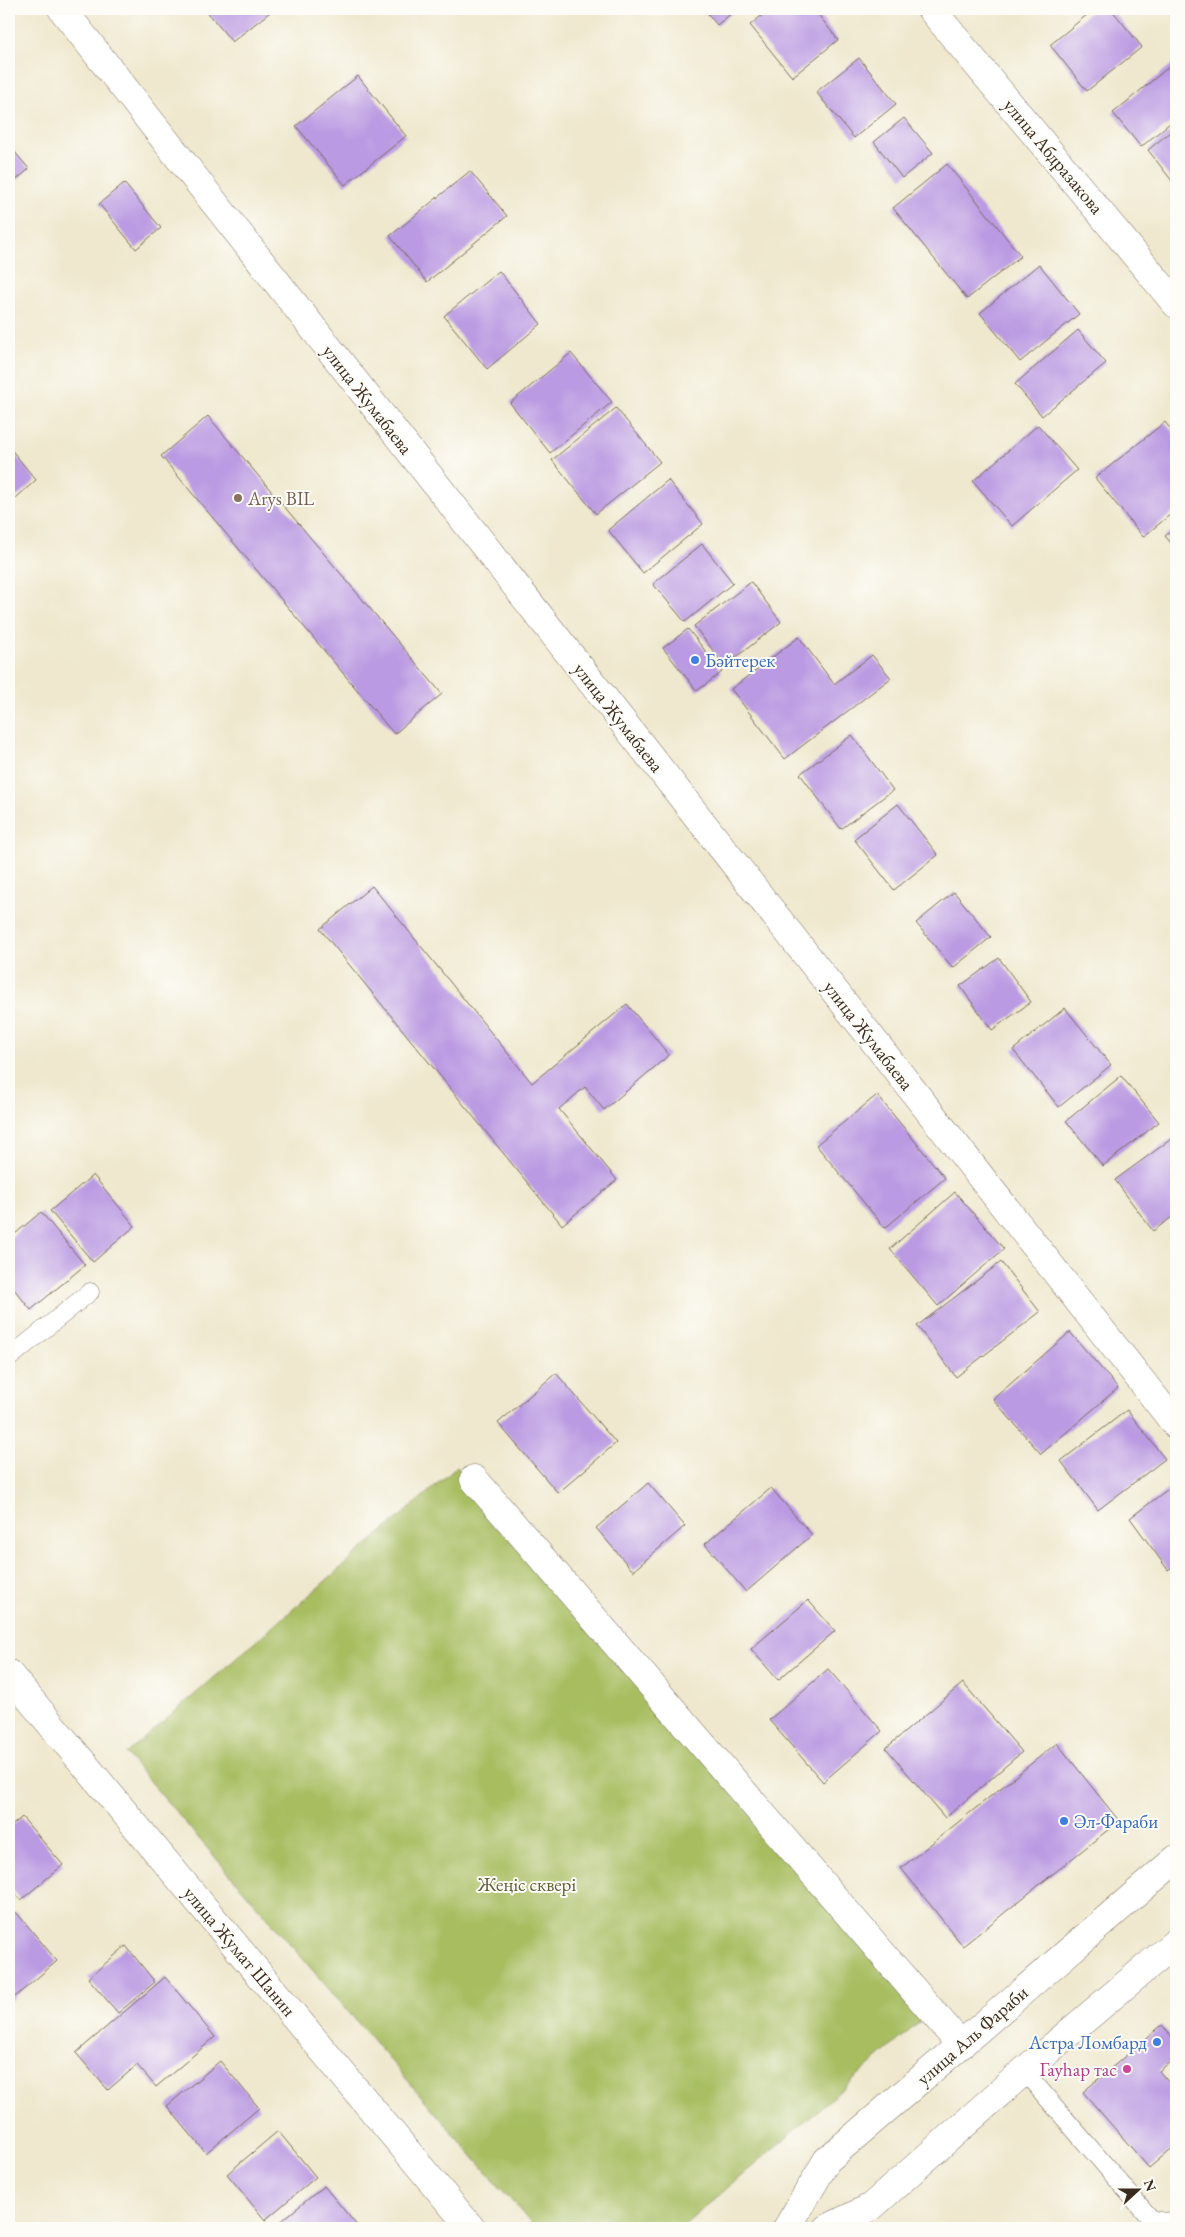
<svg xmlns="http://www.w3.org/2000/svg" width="1185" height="2237" viewBox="0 0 1185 2237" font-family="'EB Garamond',serif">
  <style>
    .green { fill: #a7bd61; stroke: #717440 }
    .building { fill: #ba9ae2 }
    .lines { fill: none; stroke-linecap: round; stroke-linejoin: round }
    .lane-casing { stroke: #7a6c5c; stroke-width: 19 }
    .street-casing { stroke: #7a6c5c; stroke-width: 29 }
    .lane { stroke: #fff; stroke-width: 18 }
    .street { stroke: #fff; stroke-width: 28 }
    .education-dot { fill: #8d6e63; stroke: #fdfcf7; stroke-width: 2 }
    .shop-dot { fill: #3f7fe0; stroke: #fdfcf7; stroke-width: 2 }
    .hotel-dot { fill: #d1479c; stroke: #fdfcf7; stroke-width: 2 }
    .labels { text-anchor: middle; stroke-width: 4; stroke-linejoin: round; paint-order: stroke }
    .street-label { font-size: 19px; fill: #3b2a1e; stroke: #fdfcf7 }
    .education-label { font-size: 19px; fill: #785e54; stroke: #fdfcf7; text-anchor: start }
    .shop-label { font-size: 19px; fill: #366cbe; stroke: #fdfcf7; text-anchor: start }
    .park-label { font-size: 19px; fill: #615d35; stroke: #fdfcf7 }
    .hotel-label { font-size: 19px; fill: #b23c85; stroke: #fdfcf7; text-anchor: end }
  </style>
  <rect width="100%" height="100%" fill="#fdfcf7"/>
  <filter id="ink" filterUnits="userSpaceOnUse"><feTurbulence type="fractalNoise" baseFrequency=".02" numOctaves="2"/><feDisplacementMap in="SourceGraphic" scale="10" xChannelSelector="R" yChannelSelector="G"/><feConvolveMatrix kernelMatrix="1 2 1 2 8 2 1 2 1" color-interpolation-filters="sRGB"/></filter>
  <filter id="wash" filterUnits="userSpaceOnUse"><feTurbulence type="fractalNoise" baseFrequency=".0096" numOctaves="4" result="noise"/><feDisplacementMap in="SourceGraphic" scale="20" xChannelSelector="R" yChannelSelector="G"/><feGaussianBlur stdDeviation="1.12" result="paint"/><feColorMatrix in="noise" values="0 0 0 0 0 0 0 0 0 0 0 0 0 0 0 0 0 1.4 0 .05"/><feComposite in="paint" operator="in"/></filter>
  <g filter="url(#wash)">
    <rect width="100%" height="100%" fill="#efe8ce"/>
    <path class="green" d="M457 1467 929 2014 681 2228H535L126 1754Z"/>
    <g id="blocks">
      <path class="building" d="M205 9H274L232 42Z
        M704 9H737L717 25Z
        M770 9H814L838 40 792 77 750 25Z
        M1094 9H1111L1142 47 1087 91 1050 45Z
        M859 58 896 104 854 138 816 92Z
        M1176 61V118L1141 147 1113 113Z
        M358 76 406 136 345 185 296 126Z
        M904 118 933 153 902 178 874 142Z
        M1176 127V186L1148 150Z
        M9 145 29 169 9 186Z
        M947 164 1021 256 967 299 893 208Z
        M470 171 507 216 427 282 390 236Z
        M124 183 161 228 136 249 99 204Z
        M1039 264 1079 314 1020 362 980 313Z
        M499 271 541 324 487 369 444 316Z
        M1078 330 1106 363 1042 416 1015 384Z
        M571 353 612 402 550 453 510 403Z
        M616 408 660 462 596 514 552 460Z
        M208 416 442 694 394 734 161 456Z
        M1165 422 1176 436V510L1143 537 1095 478Z
        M1038 425 1077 470 1012 526 973 481Z
        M9 447 36 480 9 504Z
        M668 480 703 524 643 573 608 530Z
        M1176 527V549L1165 536Z
        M702 544 733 583 685 622 653 584Z
        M751 582 781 622 725 666 694 626Z
        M688 629 722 672 697 691 663 648Z
        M799 637 834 684 872 655 891 678 785 759 731 689Z
        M852 735 893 790 841 829 800 774Z
        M898 804 938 855 894 890 854 839Z
        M372 886 532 1083 627 1004 669 1055 604 1110 585 1087 559 1109 617 1180 562 1225 320 929Z
        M954 892 991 937 953 968 916 923Z
        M999 958 1031 1002 992 1030 960 986Z
        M1065 1008 1111 1065 1059 1107 1013 1050Z
        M1121 1076 1159 1122 1103 1166 1066 1121Z
        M877 1095 945 1178 885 1228 816 1145Z
        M1174 1137 1176 1139V1214L1153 1231 1115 1180Z
        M93 1175 135 1226 93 1262 50 1211Z
        M955 1192 1004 1249 938 1306 890 1249Z
        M41 1212 85 1265 31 1310 9 1283V1239Z
        M1001 1262 1040 1312 956 1377 917 1326Z
        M1070 1332 1118 1388 1041 1454 993 1399Z
        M556 1373 616 1443 558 1493 498 1423Z
        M1127 1410 1165 1459 1098 1510 1061 1461Z
        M648 1483 685 1526 633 1571 596 1528Z
        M1176 1483V1564L1168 1570 1130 1518Z
        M771 1488 812 1535 746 1592 705 1544Z
        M808 1600 835 1631 778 1680 751 1649Z
        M828 1669 882 1731 823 1782 769 1720Z
        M963 1683 1022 1752 945 1818 886 1748Z
        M1057 1743 1119 1821 963 1946 901 1868Z
        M22 1817 63 1865 21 1900 9 1885V1828Z
        M16 1912 57 1961 9 2002V1918Z
        M126 1946 155 1982 118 2013 88 1978Z
        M165 1977 215 2037 156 2087 137 2065 108 2090 76 2053Z
        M1162 2025 1176 2042V2057L1159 2071 1176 2091V2145L1149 2168 1083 2092Z
        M220 2061 259 2108 206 2153 167 2106Z
        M278 2131 316 2177 265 2220 227 2174Z
        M324 2186 359 2228H273Z"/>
    </g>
  </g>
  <g filter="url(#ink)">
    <use href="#blocks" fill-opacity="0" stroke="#7a6c5c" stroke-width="1"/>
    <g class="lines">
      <g class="lane-casing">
        <path id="lane" d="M9 1358 90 1292
          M1024 2071 1151 2219 1176 2224"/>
      </g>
      <g class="street-casing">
        <path id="street" d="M62 9 1176 1425
          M931 9 1176 304
          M474 1479 961 2045
          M9 1674 471 2228
          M787 2228 827 2160 1176 1859
          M828 2228 871 2207 1024 2071 1176 1942"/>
      </g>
      <use href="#lane" class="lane"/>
      <use href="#street" class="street"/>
    </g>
  </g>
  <circle class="education-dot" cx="238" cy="498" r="5"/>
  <g class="shop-dot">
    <circle cx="695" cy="660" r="5"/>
    <circle cx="1064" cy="1821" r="5"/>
    <circle cx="1157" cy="2042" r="5"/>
  </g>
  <circle class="hotel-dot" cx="1127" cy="2069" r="5"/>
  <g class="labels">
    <g class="street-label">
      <text transform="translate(1054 156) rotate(50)" y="7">улица Абдразакова</text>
      <text transform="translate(368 399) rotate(52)" y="7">улица Жумабаева</text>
      <text transform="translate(619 717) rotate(52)" y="7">улица Жумабаева</text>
      <text transform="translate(869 1035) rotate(52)" y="7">улица Жумабаева</text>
      <text transform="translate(240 1951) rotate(50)" y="7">улица Жумат Шанин</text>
      <text transform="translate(972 2035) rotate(-41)" y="7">улица Аль Фараби</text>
    </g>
    <g class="education-label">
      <text x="248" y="505">Arys BIL</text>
    </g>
    <g class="shop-label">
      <text x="705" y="667">Бәйтерек</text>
      <text x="1074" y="1828">Әл-Фараби</text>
      <text x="1147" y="2049" text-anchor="end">Астра Ломбард</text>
    </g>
    <g class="park-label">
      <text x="527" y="1891">Жеңіс сквері</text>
    </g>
    <g class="hotel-label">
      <text x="1117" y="2076">Гауһар тас</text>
    </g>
  </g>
  <rect width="1185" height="2237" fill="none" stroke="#fdfcf7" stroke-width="30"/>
  <g transform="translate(1138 2190) rotate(69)" stroke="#fdfcf7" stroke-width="4" paint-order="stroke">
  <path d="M0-4L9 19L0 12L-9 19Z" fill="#3b2a1e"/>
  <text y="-8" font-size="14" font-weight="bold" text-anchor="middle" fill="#3b2a1e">N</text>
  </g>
</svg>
